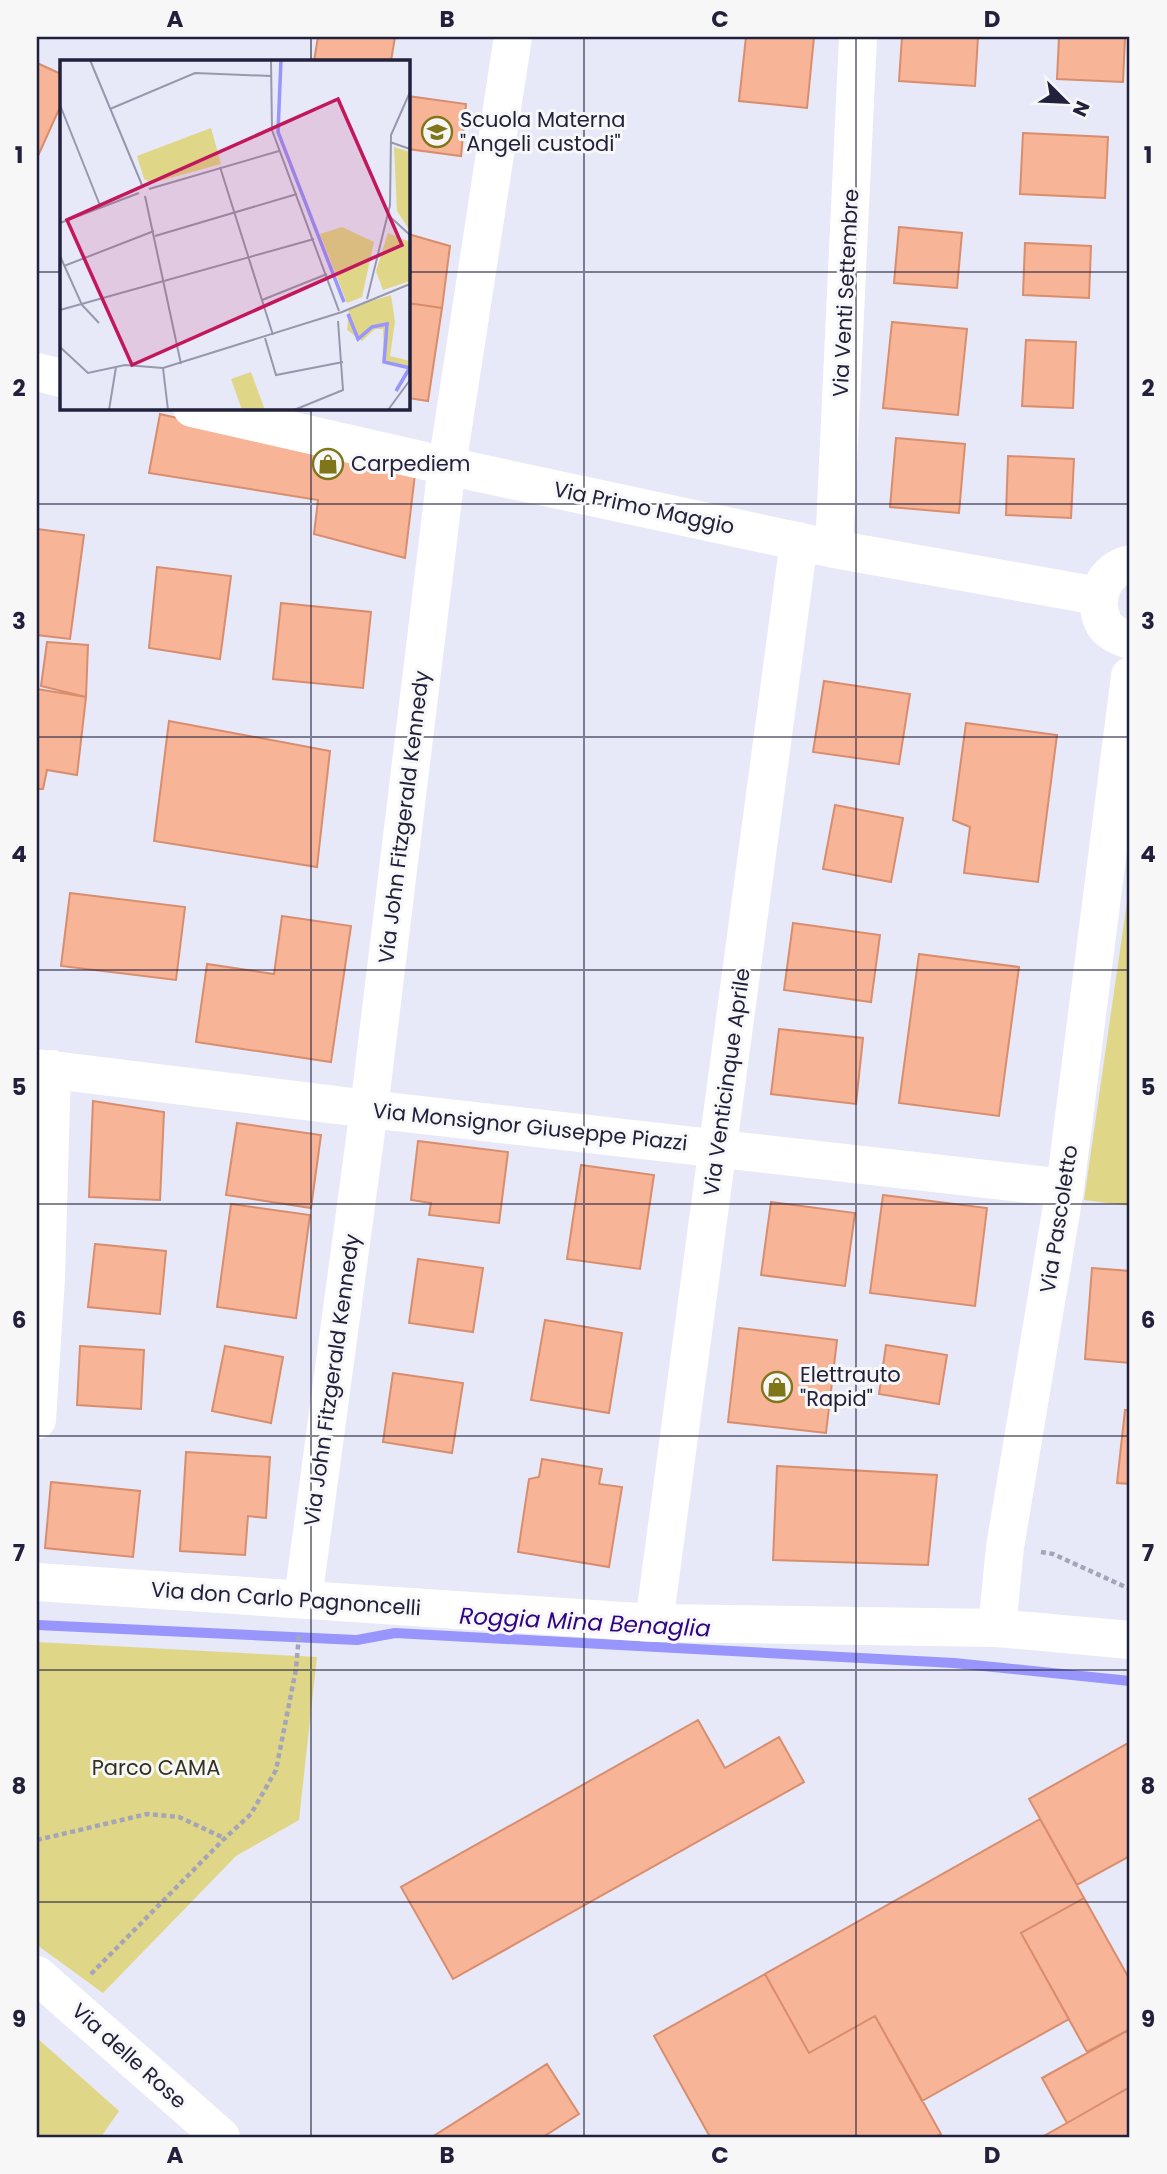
<svg xmlns="http://www.w3.org/2000/svg" width="1167" height="2174" viewBox="0 0 1167 2174" font-family="Poppins,sans-serif">
  <style>
    .green { fill: #dfd787 }
    .lines { fill: none; stroke-linecap: round; stroke-linejoin: round }
    .stream { stroke: #9895fd; stroke-width: 10 }
    .building { fill: #f8b497; stroke: #d88d6d; stroke-width: 2 }
    .path { stroke: #a4a5b9; stroke-width: 4.5; stroke-dasharray: 5 3.5; stroke-linecap: butt }
    .street { stroke: #fff; stroke-width: 38 }
    .grid { fill: none; stroke: #22213d; stroke-width: 2; stroke-opacity: 0.55 }
    .labels { text-anchor: middle; stroke-width: 6; stroke-linejoin: round; paint-order: stroke }
    .poi-label { font-size: 21px; fill: #22213d; stroke: #f7f7f7; text-anchor: start }
    .street-label { font-size: 21px; fill: #22213d; stroke: #f7f7f7 }
    .park-label { font-size: 21px; fill: #34321c; stroke: #f7f7f7 }
    .water-label { font-size: 23px; font-style: italic; fill: #2f0585; stroke: #f7f7f7 }
    .inset-river { fill: none; stroke: #9895fd; stroke-width: 3.5 }
    .inset-road { fill: none; stroke: #9898ad; stroke-width: 2 }
    .view { fill: #c2185b; fill-opacity: 0.15; stroke: #c2185b; stroke-width: 3.5 }
    .inset-edge { fill: none; stroke: #22213d; stroke-width: 3.5 }
    .neatline { fill: none; stroke: #22213d; stroke-width: 2.5 }
    .grid-label { font-size: 23px; text-anchor: middle; font-weight: bold; fill: #22213d }
  </style>
  <rect width="100%" height="100%" fill="#e7e8f8"/>
  <path class="green" d="M1130 881V1206L1084 1200Z
    M37 1642 317 1657 299 1820 236 1856 103 1993 37 1945Z
    M37 2038 119 2111 101 2137H37Z"/>
  <g class="lines">
    <path class="stream" d="M37 1625 357 1640 395 1633 954 1663 1130 1681"/>
  </g>
  <path class="building" d="M318 37H395L391 61H314Z
    M746 37H814L807 108 739 101Z
    M902 37H978L975 86 899 81Z
    M1059 37H1125L1123 82 1057 79Z
    M37 63 61 74V105L37 158Z
    M408 96 466 104 461 156 408 149Z
    M1023 133 1108 137 1105 198 1020 194Z
    M899 227 962 233 957 288 894 283Z
    M408 234 450 246 442 308 408 303Z
    M1025 243 1091 246 1089 298 1023 295Z
    M408 303 442 308 428 401 408 398Z
    M892 322 967 329 958 415 883 408Z
    M1026 340 1076 342 1073 408 1022 406Z
    M160 414 415 474 405 558 314 534 318 500 149 473Z
    M896 438 965 444 959 513 890 507Z
    M1008 456 1074 459 1071 518 1006 515Z
    M37 529 84 535 70 639 37 635Z
    M157 567 231 576 220 659 149 648Z
    M281 603 371 612 363 688 273 679Z
    M47 642 88 645 86 697 41 686Z
    M824 681 910 694 899 764 813 752Z
    M37 689 86 697 77 775 47 770 43 789H37Z
    M169 721 330 751 317 867 154 841Z
    M966 723 1057 735 1038 882 964 873 970 827 953 820Z
    M835 805 903 818 891 882 823 869Z
    M70 893 185 907 176 980 61 966Z
    M282 916 351 926 331 1062 196 1042 207 964 274 974Z
    M793 923 880 935 871 1002 784 990Z
    M919 954 1019 967 999 1116 899 1103Z
    M779 1029 863 1038 856 1104 771 1094Z
    M93 1101 164 1112 160 1200 89 1197Z
    M237 1123 321 1135 311 1208 226 1195Z
    M418 1141 508 1152 499 1223 429 1215 431 1203 411 1200Z
    M581 1165 654 1175 640 1269 567 1259Z
    M883 1195 987 1208 975 1306 870 1293Z
    M771 1202 855 1213 845 1286 761 1275Z
    M231 1204 310 1215 296 1318 217 1307Z
    M95 1244 166 1251 160 1314 88 1307Z
    M418 1259 483 1268 473 1332 409 1323Z
    M1092 1268 1130 1271V1363L1085 1359Z
    M545 1320 622 1333 609 1413 531 1400Z
    M739 1328 837 1340 826 1433 728 1422Z
    M886 1345 947 1355 939 1404 879 1394Z
    M80 1346 144 1350 141 1409 77 1405Z
    M225 1346 283 1357 271 1423 212 1411Z
    M393 1373 463 1383 452 1453 383 1442Z
    M1125 1410H1130V1484L1117 1483Z
    M186 1452 270 1457 266 1518 248 1516 245 1555 180 1551Z
    M542 1459 602 1469 599 1484 622 1487 609 1567 518 1552 529 1479 539 1477Z
    M777 1466 937 1475 928 1565 773 1560Z
    M51 1482 140 1491 133 1557 45 1548Z
    M698 1720 725 1768 779 1737 804 1782 453 1979 401 1887Z
    M1130 1742V1856L1077 1885 1029 1799Z
    M1040 1819 1084 1898 1021 1933 1069 2019 922 2101 875 2016 809 2053 765 1974Z
    M1084 1898 1130 1980V2029L1087 2052 1021 1933Z
    M765 1974 809 2053 875 2016 941 2134 935 2137H710L654 2036Z
    M1127 2031 1130 2036V2087L1067 2123 1042 2078Z
    M547 2064 579 2114 543 2137H432Z
    M1130 2087V2137H1042L1067 2123Z"/>
  <g class="lines">
    <path class="path" d="M1041 1552 1053 1554 1130 1589
      M37 1840 147 1814 179 1817 224 1838
      M91 1974 224 1839 251 1814 276 1770 296 1669 299 1634"/>
    <path class="street" d="M37 372 61 378
      M192 408 447 466 834 549 1098 596
      M834 549 858 37
      M1130 564C1104 570 1092 597 1103 622 1107 632 1120 637 1130 640
      M37 1068 369 1109 1065 1188
      M37 1420 46 1278 52 1069
      M37 1582 654 1623 997 1628 1130 1640
      M303 1599 369 1109 447 466 513 37
      M654 1623 799 541
      M997 1628 1005 1547 1065 1188 1130 676
      M37 1975 221 2137"/>
  </g>
  <path class="grid" d="M311 37V61M584 37V2137M856 37V2137M37 272H61M408 272H1130M311 408V2137M37 504H1130M37 737H1130M37 970H1130M37 1204H1130M37 1436H1130M37 1670H1130M37 1902H1130"/>
  <defs>
    <g id="school-ring" transform="scale(1.575)"><circle r="9.5" fill="#f7f7f7" stroke="#7f7619" stroke-width="1.5"/><path d="M0-5L7-2L0 1L-7-2ZM-4 1L0 2.5L4 1V4Q0 6-4 4Z" fill="#7f7619"/></g>
    <g id="shop-ring" transform="scale(1.575)"><circle r="9.5" fill="#f7f7f7" stroke="#7f7619" stroke-width="1.5"/><path d="M-5-2.5h2.3a2.7 3.5 0 0 1 5.4 0H5L5.5 6h-11ZM-1.5-2.5h3a1.5 2.3 0 0 0-3 0Z" fill="#7f7619"/></g>
  </defs>
  <g fill-rule="evenodd">
    <use href="#school-ring" x="437" y="132"/>
    <use href="#shop-ring" x="328" y="464"/>
    <use href="#shop-ring" x="777" y="1387"/>
  </g>
  <g class="labels">
    <g class="poi-label">
      <text x="460" y="127">Scuola Materna<tspan x="460" dy="24">"Angeli custodi"</tspan></text>
      <text x="351" y="471">Carpediem</text>
      <text x="800" y="1382">Elettrauto<tspan x="800" dy="24">"Rapid"</tspan></text>
    </g>
    <g class="street-label">
      <text transform="translate(846 293) rotate(-87)" y="7">Via Venti Settembre</text>
      <text transform="translate(644 508) rotate(12)" y="7">Via Primo Maggio</text>
      <text transform="translate(404 817) rotate(-83)" y="7">Via John Fitzgerald Kennedy</text>
      <text transform="translate(727 1082) rotate(-82)" y="7">Via Venticinque Aprile</text>
      <text transform="translate(530 1127) rotate(6)" y="7">Via Monsignor Giuseppe Piazzi</text>
      <text transform="translate(1059 1219) rotate(-81)" y="7">Via Pascoletto</text>
      <text transform="translate(332 1380) rotate(-82)" y="7">Via John Fitzgerald Kennedy</text>
      <text transform="translate(286 1599) rotate(4)" y="7">Via don Carlo Pagnoncelli</text>
      <text transform="translate(129 2056) rotate(42)" y="7">Via delle Rose</text>
    </g>
    <g class="park-label">
      <text x="156" y="1775">Parco CAMA</text>
    </g>
    <g class="water-label">
      <text transform="translate(585 1622) rotate(3)" y="8">Roggia Mina Benaglia</text>
    </g>
  </g>
  <g transform="translate(60 60)">
    <rect width="350" height="350" fill="#e7e8f8"/>
    <path d="M151 68 161 104 92 123 84 119 77 96ZM334 87 350 92V171L337 151ZM282 167 314 182 302 237 287 243 260 174ZM328 173 350 182V221L323 230 316 211ZM331 235 335 262 330 296 350 301V307L324 302 323 269H315L302 281 287 270 289 248ZM191 312 205 350H182L171 319Z" fill="#dfd787"/>
    <path class="inset-river" d="M221 0 218 72 284 242M288 254 298 279 312 267 327 264 324 302 350 308M336 331 349 309"/>
    <path class="inset-road" d="M30 0 82 125M211 0 212 70 279 251M0 45 41 148M50 49 135 13 211 16M330 82 350 89M160 107 213 275M89 129 219 91M85 136 121 304M327 154 350 175M0 163 79 133M95 176 237 134M0 196 22 245 39 263M4 206 94 171M307 239 330 145 331 75 350 32M202 240 267 214M0 250 254 179M205 278 216 315 283 302M0 287 28 313 65 305 103 308 282 252 350 224M103 308 108 350M49 350 56 307M234 350 283 330 278 261M328 350 350 320"/>
    <path class="view" d="M278 39 342 185 72 305 7 160Z"/>
    <rect width="350" height="350" class="inset-edge"/>
  </g>
  <rect width="1167" height="2174" fill="none" stroke="#f7f7f7" stroke-width="77"/>
  <g transform="translate(1066 102) rotate(114)" stroke="#f7f7f7" stroke-width="5" paint-order="stroke">
  <path d="M0-5L12 26L0 18L-12 26Z" fill="#22213d"/>
  <text y="-10" font-size="19" font-weight="bold" text-anchor="middle" fill="#22213d">N</text>
  </g>
  <rect x="38" y="38" width="1090" height="2098" class="neatline"/>
  <g class="grid-label">
    <text x="175" y="27">A</text>
    <text x="447" y="27">B</text>
    <text x="720" y="27">C</text>
    <text x="992" y="27">D</text>
    <text x="19" y="163">1</text>
    <text x="1148" y="163">1</text>
    <text x="19" y="396">2</text>
    <text x="1148" y="396">2</text>
    <text x="19" y="629">3</text>
    <text x="1148" y="629">3</text>
    <text x="19" y="862">4</text>
    <text x="1148" y="862">4</text>
    <text x="19" y="1095">5</text>
    <text x="1148" y="1095">5</text>
    <text x="19" y="1328">6</text>
    <text x="1148" y="1328">6</text>
    <text x="19" y="1561">7</text>
    <text x="1148" y="1561">7</text>
    <text x="19" y="1794">8</text>
    <text x="1148" y="1794">8</text>
    <text x="19" y="2027">9</text>
    <text x="1148" y="2027">9</text>
    <text x="175" y="2163">A</text>
    <text x="447" y="2163">B</text>
    <text x="720" y="2163">C</text>
    <text x="992" y="2163">D</text>
  </g>
</svg>
